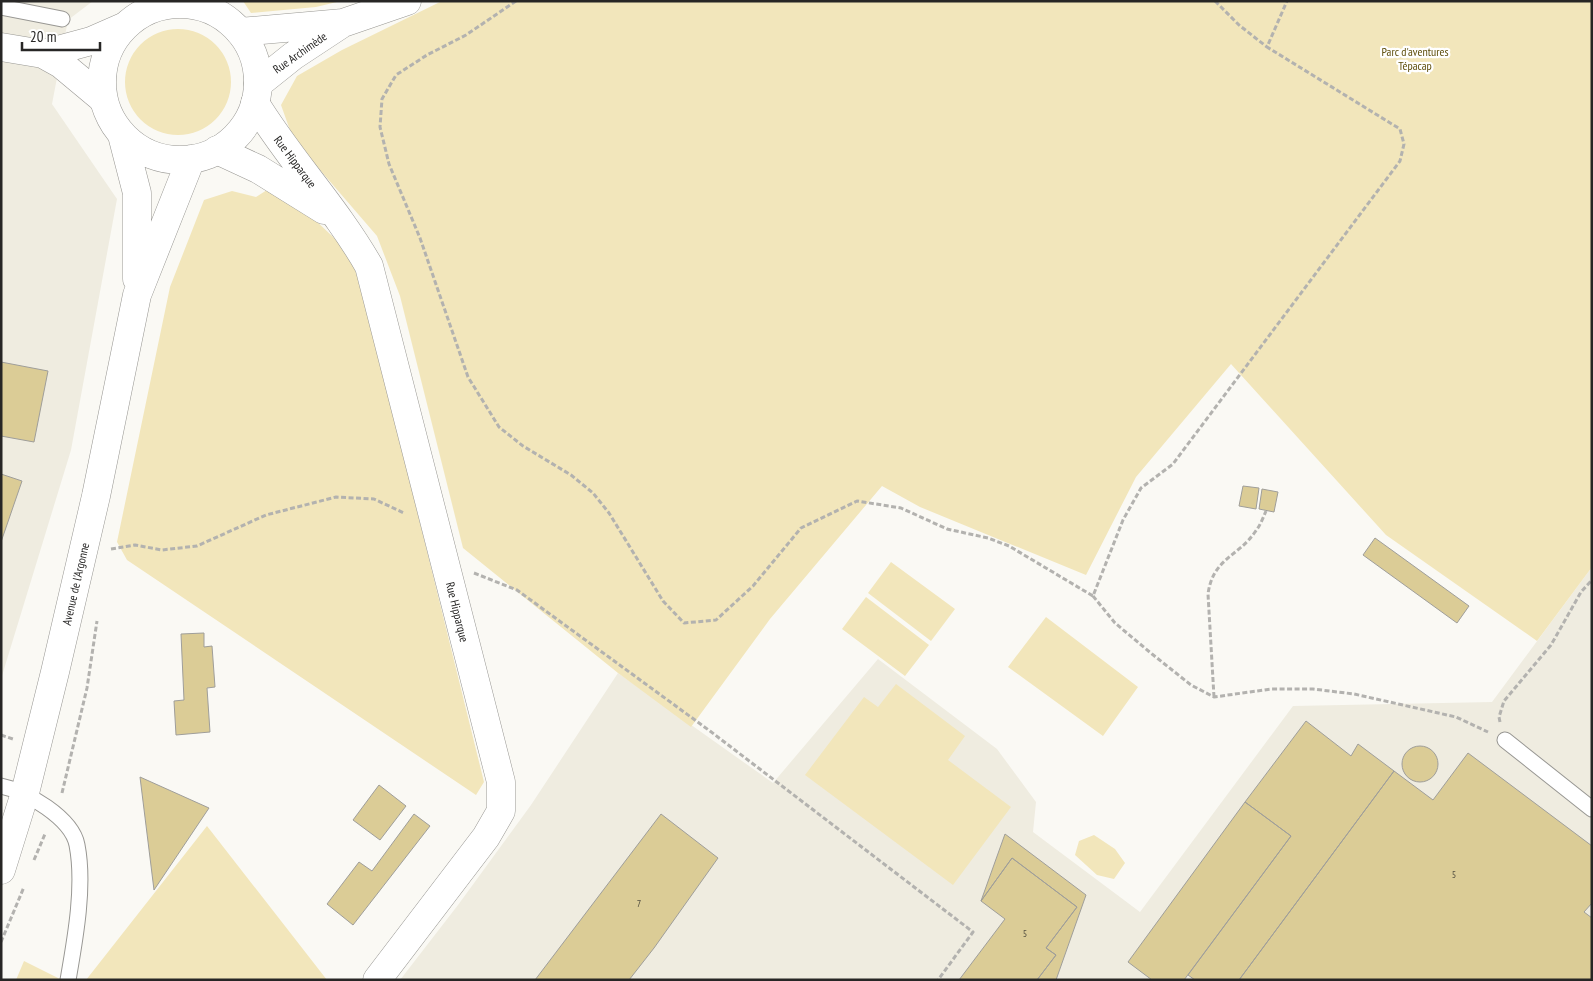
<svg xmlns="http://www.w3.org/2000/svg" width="1593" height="981" viewBox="0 0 1593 981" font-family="'PT Sans Narrow',sans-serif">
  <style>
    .built { fill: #efece0 }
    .green { fill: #f2e6bb }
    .building { fill: #dbcc96; stroke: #9f9e9a }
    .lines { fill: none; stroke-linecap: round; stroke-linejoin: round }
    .lane-casing { stroke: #989793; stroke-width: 17 }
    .street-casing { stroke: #989793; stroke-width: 29 }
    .secondary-casing { stroke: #989793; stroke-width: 29 }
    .path { stroke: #b3b2af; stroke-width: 3; stroke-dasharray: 5 2.5; stroke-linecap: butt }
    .lane { stroke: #fff; stroke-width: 15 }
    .street { stroke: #fff; stroke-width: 28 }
    .secondary { stroke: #fff; stroke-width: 28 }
    .labels { text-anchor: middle; stroke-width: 4.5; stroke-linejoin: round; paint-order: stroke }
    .number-label { font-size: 10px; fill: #545041 }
    .park-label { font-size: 12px; fill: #5f4f0d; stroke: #fff }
    .street-label { font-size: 12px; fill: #272625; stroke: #fff }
  </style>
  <rect width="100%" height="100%" fill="#faf9f4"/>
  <path class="built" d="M1 1H93L68 20 52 104 117 199 71 450 1 679Z
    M1592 567V980H400L458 905 531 805 618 673 773 783 878 659 997 749 1036 802 1033 832 1140 912 1293 706 1492 702Z"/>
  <path class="green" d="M243 1H341L316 7 251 13Z
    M442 1H1592V567L1537 641 1386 535 1231 364 1136 477 1086 575 920 507 882 486 770 619 691 727 618 673 463 548 400 296 377 236 308 156 291 133 281 105 297 76 342 50Z
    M125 82a53 53 0 1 1 106 0a53 53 0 1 1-106 0Z
    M267 190 314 219 347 250 362 288 484 782 476 795 127 560 117 542 170 287 204 200 232 191 256 197Z
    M891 562 955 609 931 641 868 593Z
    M866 597 929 645 905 676 842 629Z
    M1046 617 1138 687 1103 736 1008 667Z
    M896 684 965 736 948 760 1011 807 953 885 805 775 864 697 878 707Z
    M207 826 327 980H86Z
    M1094 835 1115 849 1125 863 1114 879 1097 875 1075 855 1079 841Z
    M24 961 62 980H16Z"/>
  <path class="building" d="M1 362 48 371 34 442 1 436Z
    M1 474 22 481 1 542Z
    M1243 486 1259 488 1256 509 1239 506Z
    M1262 489 1278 492 1274 512 1259 509Z
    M1375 538 1469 606 1457 623 1363 555Z
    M204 633V647L212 646 215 687 207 688 210 732 176 735 174 701 184 700 181 634Z
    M1306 721 1351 756 1358 744 1394 771 1239 980H1195L1188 975 1291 836 1245 802Z
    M1402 764a18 18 0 1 1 36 0a18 18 0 1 1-36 0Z
    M1468 753 1592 846V903L1584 912 1592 918V980H1239L1394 771 1433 800Z
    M140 777 209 808 154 890Z
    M379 785 406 806 380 840 353 820Z
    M1245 802 1291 836 1184 980H1152L1128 962Z
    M414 814 430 826 353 925 327 904 359 862 372 871Z
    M661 814 718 858 654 948 629 980H535Z
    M1005 834 1086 895 1056 980H1037L1056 955 1046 948 1077 907 1012 858 981 901Z
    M1012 858 1077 907 1046 948 1056 955 1037 980H959L1005 919 981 901Z"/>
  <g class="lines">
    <g class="lane-casing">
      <path id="lane" d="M1 7 62 19
        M1505 740 1592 809
        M1 786C26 791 72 818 77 845 85 886 75 940 68 980"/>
    </g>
    <g class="street-casing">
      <path id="street" d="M240 32 343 23 407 1
        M1 47 43 54 61 64 103 99
        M43 54 91 41 123 27
        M258 84 293 56 340 25
        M255 103C289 159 336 208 369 266L501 782V811L486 837 377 980
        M217 150 258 169 324 210"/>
    </g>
    <g class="secondary-casing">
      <path id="secondary" d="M102 82a78 78 0 1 1 156 0a78 78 0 1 1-156 0Z
        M122 135 137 193V279
        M1 870 25 793 55 672 96 496 137 295 191 159"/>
    </g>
    <path class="path" d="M516 1 466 35 427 55 396 75 382 99 380 127 389 164 420 238 468 377 499 427 523 446 571 475 593 493 609 513 663 601 684 623 716 620 753 586 801 528 857 501 901 508 947 529 988 538 1009 546 1093 596 1123 520 1141 488 1173 464 1400 161 1404 144 1400 129 1267 47 1287 1
      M1215 1 1239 25 1267 47
      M111 549 135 545 162 550 197 546 266 515 336 497 374 499 404 513
      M474 573 517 590 710 731 973 932 938 980
      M1093 596 1115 623 1152 654 1191 685 1214 697 1271 689H1313L1354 694 1456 717 1488 732
      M1214 697 1208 594C1213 558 1238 557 1255 532 1260 526 1263 518 1266 511
      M1500 722 1499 717 1504 701 1551 645 1581 592 1592 580
      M1 735 13 739
      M62 793 87 688 97 621
      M34 860 45 834
      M1 942 24 887"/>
    <use href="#lane" class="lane"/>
    <use href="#street" class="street"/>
    <use href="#secondary" class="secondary"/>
  </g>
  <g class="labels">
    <g class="number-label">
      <text x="1454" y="878">5</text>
      <text x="639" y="907">7</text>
      <text x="1025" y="937">5</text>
    </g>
    <g class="park-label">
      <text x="1415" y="56">Parc d'aventures<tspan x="1415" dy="14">Tépacap</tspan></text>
    </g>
    <g class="street-label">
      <text transform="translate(300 53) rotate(-35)" y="4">Rue Archimède</text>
      <text transform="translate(295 162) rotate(53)" y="4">Rue Hipparque</text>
      <text transform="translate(76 584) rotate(-77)" y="4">Avenue de l'Argonne</text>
      <text transform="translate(457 612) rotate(76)" y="4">Rue Hipparque</text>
    </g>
  </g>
  <rect width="1593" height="981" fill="none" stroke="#272625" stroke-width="5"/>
  <path d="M22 42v8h78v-8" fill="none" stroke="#272625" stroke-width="2.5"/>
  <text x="30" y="42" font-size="15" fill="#272625" stroke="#ffffff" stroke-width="4" paint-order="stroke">20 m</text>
</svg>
